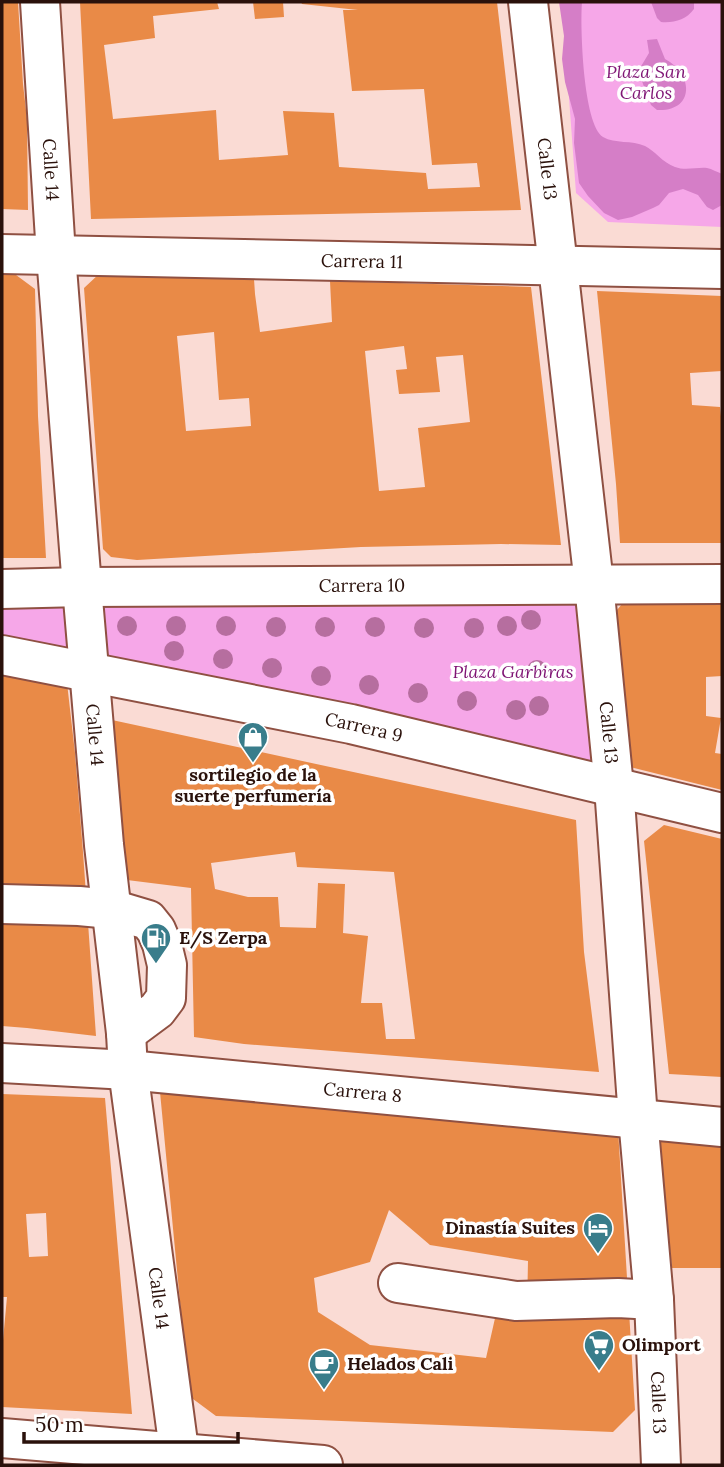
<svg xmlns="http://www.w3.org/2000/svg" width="724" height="1467" viewBox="0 0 724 1467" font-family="Lora,serif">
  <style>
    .green { fill: #f6a7e8 }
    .forest { fill: #d57ec7 }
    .building { fill: #e98a47; fill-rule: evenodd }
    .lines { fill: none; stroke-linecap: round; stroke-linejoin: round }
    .minor-casing { stroke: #8f5042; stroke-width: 42 }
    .minor { stroke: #fff; stroke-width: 38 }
    .tree { fill: #b66e9f }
    .labels { text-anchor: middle; stroke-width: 7; stroke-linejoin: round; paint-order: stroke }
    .park-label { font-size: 18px; font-style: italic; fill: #7f1474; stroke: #fff }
    .street-label { font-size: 18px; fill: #2a110b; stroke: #fff }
    .poi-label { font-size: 18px; font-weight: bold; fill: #2a110b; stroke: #fff; text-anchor: start }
  </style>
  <rect width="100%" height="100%" fill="#fadbd4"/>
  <path class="green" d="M562 2H722V227L608 222 576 193Z
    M594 584 614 787 2 655V589Z"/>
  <path class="forest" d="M559 2H582C580 26 583 124 603 137 615 144 632 140 645 146 654 150 663 163 675 167 685 171 697 167 707 168 712 169 717 172 722 174V205L713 210 707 207 698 195 683 189 669 193 659 205 653 208 632 217 618 220 604 213 588 196 579 183 574 143 575 119 565 82 562 59 564 36Z
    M651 2H694V9C686 20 674 23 661 22L657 18Z
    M657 39 665 59C694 74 695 112 657 110L651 105 640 76V68L649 53 647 40Z"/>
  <path class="building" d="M2 2H18L23 84 27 119 28 210 2 209Z
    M80 2H217L219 9 153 16 155 38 104 45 113 119 216 110 219 160 288 155 283 111 334 113 339 167 426 173 428 189 480 187 477 163 432 165 424 89 352 91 343 10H358L302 4 301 2H497L521 210 91 219Z
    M253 2H283L284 17 255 19Z
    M2 272H12L35 289 38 416 46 558H2Z
    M99 274 254 279 255 294 260 332 332 322 330 281 531 287 561 545 501 544 361 547 137 560 111 557 103 549 84 288ZM214 332 219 400 249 398 251 426 186 431 177 336ZM404 346 407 369 396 370 399 394 440 392 436 357 463 355 470 422 418 428 425 487 379 491 365 351Z
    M597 291 722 296V371L690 373 692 405 720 407 722 426V543H620L616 484Z
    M722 603V676L706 677V716L721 718 715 753 722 754V790L630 767 612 616 622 604Z
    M2 672 67 683 75 753 83 852 96 1036 27 1028 2 1026Z
    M112 720 576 820 584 952 599 1072 244 1044 194 1037 191 888 127 880ZM295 852 297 867 394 872 415 1039H386L382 1003H361L368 936 343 933 345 884 318 883 316 928 280 927 278 897H248L215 889 211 863Z
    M664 825 722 839V1077L669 1074 644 841Z
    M160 1092 618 1129 635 1410 613 1432 216 1416 189 1396ZM389 1210 430 1245 528 1261 527 1311 498 1305 486 1358 370 1345 318 1312 314 1278 370 1262Z
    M2 1094 105 1098 132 1414 2 1407V1351L7 1297H2ZM46 1213 48 1256 29 1257 26 1214Z
    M656 1130 722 1141V1268H672Z"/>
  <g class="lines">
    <g class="minor-casing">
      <g id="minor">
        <path id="s1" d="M40 2 56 255 82 587 104 845 126 1033 128 1070 181 1465"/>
        <path id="s2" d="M528 2 594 584 614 787 638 1118 654 1300 661 1465"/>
        <path id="s3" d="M2 254 722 269"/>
        <path id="s4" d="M2 589 82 587 722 584"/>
        <path id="s5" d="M2 655 351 724 722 813"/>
        <path d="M2 904 79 906 111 909 148 920 156 930 162 944 167 965 166 998 157 1010 126 1033"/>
        <path id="s6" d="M2 1063 128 1070 722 1127"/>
        <path d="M398 1283 516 1301 618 1298 654 1300"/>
        <path d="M2 1438 323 1465"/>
      </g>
    </g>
    <use href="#minor" class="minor"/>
  </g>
  <g class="tree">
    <circle cx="531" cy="620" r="10"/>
    <circle cx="127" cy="626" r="10"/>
    <circle cx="176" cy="626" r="10"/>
    <circle cx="226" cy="626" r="10"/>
    <circle cx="507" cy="626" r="10"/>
    <circle cx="276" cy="627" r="10"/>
    <circle cx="325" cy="627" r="10"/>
    <circle cx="375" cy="627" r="10"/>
    <circle cx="424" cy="628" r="10"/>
    <circle cx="474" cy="628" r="10"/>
    <circle cx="174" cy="651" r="10"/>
    <circle cx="223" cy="659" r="10"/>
    <circle cx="272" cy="668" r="10"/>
    <circle cx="537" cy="670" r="10"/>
    <circle cx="321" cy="676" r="10"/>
    <circle cx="369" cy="685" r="10"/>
    <circle cx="418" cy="693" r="10"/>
    <circle cx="467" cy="701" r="10"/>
    <circle cx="539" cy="706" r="10"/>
    <circle cx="516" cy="710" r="10"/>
  </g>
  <defs>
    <g id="shop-pin" transform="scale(1.575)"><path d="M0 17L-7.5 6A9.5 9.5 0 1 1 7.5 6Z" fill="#397d8b" stroke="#fff"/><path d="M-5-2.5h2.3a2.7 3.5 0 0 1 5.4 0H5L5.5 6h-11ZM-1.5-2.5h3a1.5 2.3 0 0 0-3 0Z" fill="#fff"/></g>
    <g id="fuel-pin" transform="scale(1.575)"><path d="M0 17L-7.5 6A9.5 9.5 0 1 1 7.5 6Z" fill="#397d8b" stroke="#fff"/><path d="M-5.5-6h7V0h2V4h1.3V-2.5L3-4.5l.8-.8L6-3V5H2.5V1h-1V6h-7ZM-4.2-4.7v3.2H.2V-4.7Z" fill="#fff"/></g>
    <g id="hotel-pin" transform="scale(1.575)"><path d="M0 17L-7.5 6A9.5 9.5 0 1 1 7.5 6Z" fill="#397d8b" stroke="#fff"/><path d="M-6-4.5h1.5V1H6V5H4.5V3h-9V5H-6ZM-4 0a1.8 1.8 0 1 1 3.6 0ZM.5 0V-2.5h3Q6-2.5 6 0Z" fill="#fff"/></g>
    <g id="supermarket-pin" transform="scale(1.575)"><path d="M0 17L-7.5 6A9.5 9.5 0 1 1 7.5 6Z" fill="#397d8b" stroke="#fff"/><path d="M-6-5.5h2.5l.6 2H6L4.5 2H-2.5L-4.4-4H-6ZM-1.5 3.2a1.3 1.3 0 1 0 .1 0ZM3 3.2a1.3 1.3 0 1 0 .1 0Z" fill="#fff"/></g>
    <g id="cafe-pin" transform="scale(1.575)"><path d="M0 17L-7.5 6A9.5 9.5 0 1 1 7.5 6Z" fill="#397d8b" stroke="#fff"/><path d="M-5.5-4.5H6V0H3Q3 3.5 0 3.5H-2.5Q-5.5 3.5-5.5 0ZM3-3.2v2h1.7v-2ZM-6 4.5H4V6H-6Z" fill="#fff"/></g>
  </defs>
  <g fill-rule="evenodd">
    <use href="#shop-pin" x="253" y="737"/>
    <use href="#fuel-pin" x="156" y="938"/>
    <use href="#hotel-pin" x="598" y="1228"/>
    <use href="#supermarket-pin" x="599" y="1345"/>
    <use href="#cafe-pin" x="324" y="1364"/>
  </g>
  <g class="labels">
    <g class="park-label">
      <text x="646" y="78">Plaza San<tspan x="646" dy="21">Carlos</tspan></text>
      <text x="513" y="678">Plaza Garbiras</text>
    </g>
    <g class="street-label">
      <text dy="6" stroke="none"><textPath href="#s2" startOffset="168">Calle 13</textPath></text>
      <text dy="6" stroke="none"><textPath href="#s1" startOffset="168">Calle 14</textPath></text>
      <text dy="6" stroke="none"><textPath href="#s3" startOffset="360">Carrera 11</textPath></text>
      <text dy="6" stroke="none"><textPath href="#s4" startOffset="360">Carrera 10</textPath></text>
      <text dy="6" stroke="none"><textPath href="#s5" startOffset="369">Carrera 9</textPath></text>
      <text dy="6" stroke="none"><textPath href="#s2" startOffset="735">Calle 13</textPath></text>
      <text dy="6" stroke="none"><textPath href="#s1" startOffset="735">Calle 14</textPath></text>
      <text dy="6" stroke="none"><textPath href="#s6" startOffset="362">Carrera 8</textPath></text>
      <text dy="6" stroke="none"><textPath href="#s1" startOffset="1302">Calle 14</textPath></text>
      <text dy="6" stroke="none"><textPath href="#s2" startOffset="1407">Calle 13</textPath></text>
    </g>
    <g class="poi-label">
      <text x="253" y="781" text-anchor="middle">sortilegio de la<tspan x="253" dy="21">suerte perfumería</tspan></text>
      <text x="179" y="944">E/S Zerpa</text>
      <text x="575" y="1234" text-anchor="end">Dinastía Suites</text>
      <text x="622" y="1351">Olimport</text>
      <text x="347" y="1370">Helados Cali</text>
    </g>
  </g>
  <rect width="724" height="1467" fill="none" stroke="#2a110b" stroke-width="7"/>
  <path d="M24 1432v10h214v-10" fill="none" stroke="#2a110b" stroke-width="3.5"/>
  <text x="35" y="1432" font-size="21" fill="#2a110b" stroke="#ffffff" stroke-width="5" paint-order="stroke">50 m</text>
</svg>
